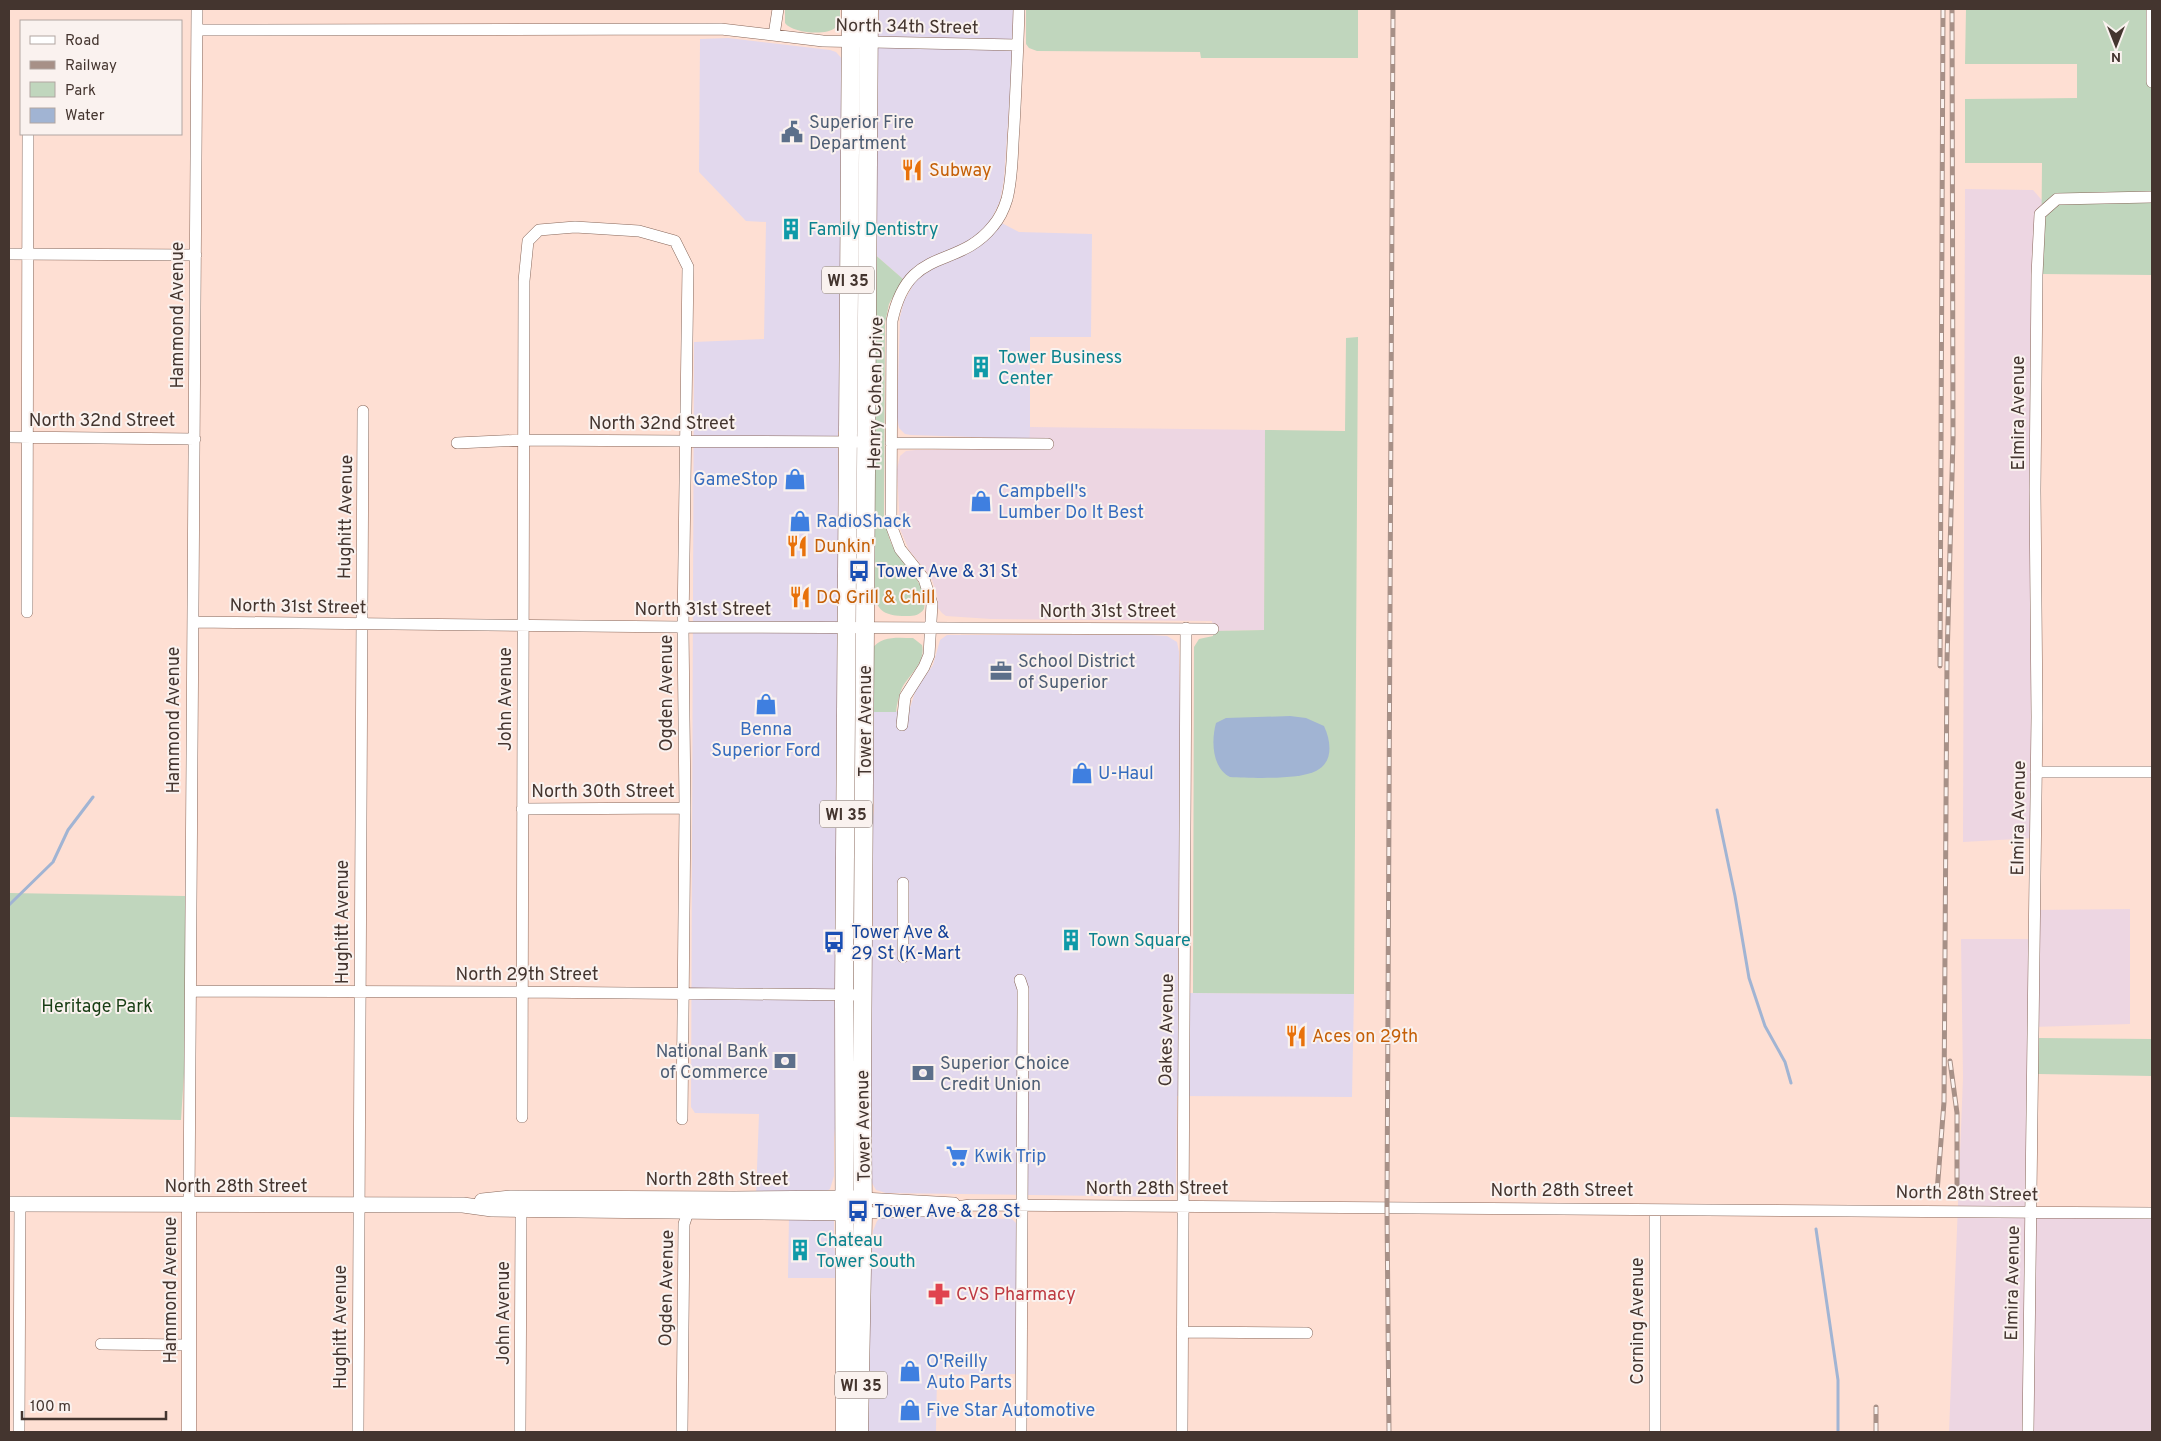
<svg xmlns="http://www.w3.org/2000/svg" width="2161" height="1441" viewBox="0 0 2161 1441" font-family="Overpass,sans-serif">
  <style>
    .commercial { fill: #e2d8ed }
    .industrial { fill: #edd6e2 }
    .green { fill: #c0d6bd }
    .water { fill: #a1b4d3 }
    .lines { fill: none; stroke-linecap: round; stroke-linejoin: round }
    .stream { stroke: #a1b4d3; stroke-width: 3 }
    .minor-casing { stroke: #88675a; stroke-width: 12 }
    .tertiary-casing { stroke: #88675a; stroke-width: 15 }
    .secondary-casing { stroke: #88675a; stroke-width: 16 }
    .primary-casing { stroke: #88675a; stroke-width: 19 }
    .minor { stroke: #fff; stroke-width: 11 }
    .tertiary { stroke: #fff; stroke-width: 14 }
    .secondary { stroke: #fff; stroke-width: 15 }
    .primary { stroke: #fff; stroke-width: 18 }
    .rail-casing { stroke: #a79087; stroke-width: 5 }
    .rail { stroke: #faf2ef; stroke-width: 3; stroke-dasharray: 9; stroke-linecap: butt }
    .labels { text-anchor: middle; stroke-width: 4; stroke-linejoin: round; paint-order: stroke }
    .shield { fill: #faf2ef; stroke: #7b6e69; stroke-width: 1 }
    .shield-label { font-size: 16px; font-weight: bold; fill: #44352f }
    .street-label { font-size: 18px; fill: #44352f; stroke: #faf2ef }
    .service-label { font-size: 18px; fill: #4e5e75; stroke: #faf2ef; text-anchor: start }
    .food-label { font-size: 18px; fill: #c56008; stroke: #faf2ef; text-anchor: start }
    .culture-label { font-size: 18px; fill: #0d838f; stroke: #faf2ef; text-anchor: start }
    .shop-label { font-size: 18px; fill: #366cbe; stroke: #faf2ef; text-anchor: start }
    .transit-label { font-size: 18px; fill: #164399; stroke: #faf2ef; text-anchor: start }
    .park-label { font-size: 18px; fill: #193e15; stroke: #faf2ef }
    .health-label { font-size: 18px; fill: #be3a42; stroke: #faf2ef; text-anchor: start }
  </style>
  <rect width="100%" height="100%" fill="#fedfd3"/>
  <path class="commercial" d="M879 9H1013L1012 65 1004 179 1000 201 992 218 1019 232 1092 234 1091 337H1030V439L911 435 905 434 899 428 897 417 900 317 904 301 912 287 872 252Z
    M728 38 830 50 836 52 843 60 841 428 838 432 839 608 837 663 842 690 835 954 838 1099 834 1138V1176L830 1189 825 1192 756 1196 759 1114 695 1113 691 1107 694 342 764 339 766 222 746 221 699 172 700 39Z
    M947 635H1151L1167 636 1177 642 1179 652 1180 712 1178 993 1354 994 1352 1097 1177 1096 1176 1191 1174 1195 1168 1197 886 1193 876 1190 872 1183V1155L868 1137 870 952 873 926V869L871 865 870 838 874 810 873 789 869 772 871 712 909 711 916 689 933 665 940 640Z
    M894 1215 1012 1219 1018 1225 1019 1374 937 1375 936 1432H867V1337L873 1231 877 1221 882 1217Z
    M789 1216 832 1218 834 1220V1248L838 1266V1278H788Z"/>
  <path class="industrial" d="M1965 189 2033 190 2047 206 2040 215 2035 838 1963 842Z
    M1030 427 1265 430 1264 630 1213 631 1212 621 991 619 946 616 942 613 938 608 937 595 931 577 909 550 900 529 897 469 900 456 906 451 916 450 1029 449Z
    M2130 909V1024L2033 1027 2031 1213H2152V1432H1949L1963 1078 1961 939H2033L2034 910Z"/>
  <path class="green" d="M785 9H840C840 16 841 22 835 28 826 36 792 33 785 23Z
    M1026 9H1358V58H1201L1200 52 1037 51 1029 48 1026 44Z
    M1966 9H2152V275L2041 274 2042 163H1965V99L2077 98V64H1965Z
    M872 252 903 279 889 304 885 323 884 516C886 526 888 537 893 547 903 566 929 584 924 609 918 617 912 616 902 616 864 615 879 586 872 559Z
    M1358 337 1354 994 1193 993 1194 647 1199 639 1213 636V631L1264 630 1265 430 1345 431 1346 338Z
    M913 638 922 645C926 662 910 674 902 688 899 695 897 703 896 712H871L872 649C881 635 899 638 913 638Z
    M9 893 185 896V1058L181 1120 9 1117Z
    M2039 1038 2152 1039V1076L2038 1074Z"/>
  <path class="water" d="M1290 716 1306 718 1324 726C1331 741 1334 762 1316 771 1298 780 1251 778 1230 777 1212 768 1211 741 1216 723L1226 718Z"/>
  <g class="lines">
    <path class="stream" d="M1717 810 1735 896 1749 978 1765 1026 1785 1062 1791 1083
      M9 905 53 862 68 830 93 797
      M1816 1229 1838 1380V1432"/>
    <g class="minor-casing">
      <path id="minor" d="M2152 9V82
        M197 30 721 29 823 41 1017 45
        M774 35 778 9
        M9 254 196 255
        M9 437 195 439
        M457 443 523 440 867 442
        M891 443 1048 444
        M27 612 28 134
        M193 622 683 627 1213 629
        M902 725 905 697 924 667 929 655 932 604 924 579 900 549 891 525 892 321C908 244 957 271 993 226 999 219 1004 209 1007 199 1013 176 1012 151 1014 127 1016 88 1018 48 1019 9
        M2036 772H2152
        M522 809 685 808
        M903 957V883
        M1020 980 1023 989V1009L1021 1432
        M191 991 521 992 862 995
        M522 1117 524 281 528 241 539 230 575 227 639 231 675 241 688 267 683 627 685 808 682 1119
        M863 1198 954 1203
        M515 1203 521 1216V1224L520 1432
        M189 1205 197 9
        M1655 1210V1432
        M863 1213 922 1211 971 1205 2152 1213
        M1183 1332 1307 1333
        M101 1344 188 1345
        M19 1432 20 1204
        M358 1432 363 411
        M682 1432 684 1224 688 1212 693 1207
        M1182 1432 1186 628
        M2028 1432 2037 717 2035 490 2037 275 2040 214 2057 199 2152 197"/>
    </g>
    <g class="tertiary-casing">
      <path id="tertiary" d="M189 1432V1205"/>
    </g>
    <g class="secondary-casing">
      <path id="secondary" d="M482 1201 511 1198 734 1199 856 1198
        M9 1204 463 1205 492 1209 863 1213"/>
    </g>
    <g class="primary-casing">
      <path id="primary" d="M845 1432 844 995 851 9
        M859 1432 863 1213 862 1089 869 9"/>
    </g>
    <use href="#minor" class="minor"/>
    <use href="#tertiary" class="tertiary"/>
    <use href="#secondary" class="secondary"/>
    <use href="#primary" class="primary"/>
    <g class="rail-casing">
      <path id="rail" d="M1940 666 1943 9
        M1950 1061 1957 1113V1191
        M1937 1192 1944 1102 1947 660 1953 439 1952 9
        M1389 1432 1387 1208 1393 9
        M1876 1432V1407"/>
    </g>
    <use href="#rail" class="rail"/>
  </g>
  <defs>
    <g id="civic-bare" transform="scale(1.725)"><path d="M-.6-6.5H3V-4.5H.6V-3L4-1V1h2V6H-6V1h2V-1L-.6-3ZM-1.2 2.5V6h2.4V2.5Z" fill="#5c6f8a" stroke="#faf2ef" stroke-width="2.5" paint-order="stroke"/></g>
    <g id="restaurant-bare" transform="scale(1.725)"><path d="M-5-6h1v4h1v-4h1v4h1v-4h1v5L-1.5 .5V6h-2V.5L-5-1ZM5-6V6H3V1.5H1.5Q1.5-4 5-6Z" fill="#e8710a" stroke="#faf2ef" stroke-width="2.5" paint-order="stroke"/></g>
    <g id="building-bare" transform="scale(1.725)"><path d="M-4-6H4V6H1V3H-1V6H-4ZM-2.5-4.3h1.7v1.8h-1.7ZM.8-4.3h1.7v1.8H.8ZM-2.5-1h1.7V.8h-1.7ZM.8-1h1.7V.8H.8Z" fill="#0f9aa8" stroke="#faf2ef" stroke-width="2.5" paint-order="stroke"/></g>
    <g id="shop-bare" transform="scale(1.725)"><path d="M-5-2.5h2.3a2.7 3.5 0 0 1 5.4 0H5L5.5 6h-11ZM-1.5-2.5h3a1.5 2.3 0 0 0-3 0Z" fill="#3f7fe0" stroke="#faf2ef" stroke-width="2.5" paint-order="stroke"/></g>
    <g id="bus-bare" transform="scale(1.725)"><path d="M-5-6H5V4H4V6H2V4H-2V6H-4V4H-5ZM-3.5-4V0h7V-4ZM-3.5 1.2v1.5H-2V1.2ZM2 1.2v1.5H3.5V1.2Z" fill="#1a4fb4" stroke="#faf2ef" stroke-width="2.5" paint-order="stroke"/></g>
    <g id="office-bare" transform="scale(1.725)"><path d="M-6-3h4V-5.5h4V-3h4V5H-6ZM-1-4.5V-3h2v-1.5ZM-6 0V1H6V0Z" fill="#5c6f8a" stroke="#faf2ef" stroke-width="2.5" paint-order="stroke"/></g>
    <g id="bank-bare" transform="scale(1.725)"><path d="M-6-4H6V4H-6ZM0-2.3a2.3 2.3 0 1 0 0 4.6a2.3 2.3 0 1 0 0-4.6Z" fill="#5c6f8a" stroke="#faf2ef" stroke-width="2.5" paint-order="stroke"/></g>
    <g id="supermarket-bare" transform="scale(1.725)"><path d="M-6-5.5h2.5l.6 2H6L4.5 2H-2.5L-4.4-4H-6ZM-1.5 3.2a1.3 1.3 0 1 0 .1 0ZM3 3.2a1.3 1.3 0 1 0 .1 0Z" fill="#3f7fe0" stroke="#faf2ef" stroke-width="2.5" paint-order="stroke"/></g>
    <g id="pharmacy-bare" transform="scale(1.725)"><path d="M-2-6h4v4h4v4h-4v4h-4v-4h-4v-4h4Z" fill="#e0444e" stroke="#faf2ef" stroke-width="2.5" paint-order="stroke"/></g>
  </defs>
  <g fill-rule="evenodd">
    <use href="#civic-bare" x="792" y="132"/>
    <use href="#restaurant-bare" x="912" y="170"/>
    <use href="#building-bare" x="791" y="229"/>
    <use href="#building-bare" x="981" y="367"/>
    <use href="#shop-bare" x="795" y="479"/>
    <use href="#shop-bare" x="981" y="501"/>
    <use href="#shop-bare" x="800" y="521"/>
    <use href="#restaurant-bare" x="797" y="546"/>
    <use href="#bus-bare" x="859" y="571"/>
    <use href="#restaurant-bare" x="800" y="597"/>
    <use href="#office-bare" x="1001" y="671"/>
    <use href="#shop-bare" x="766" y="704"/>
    <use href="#shop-bare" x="1082" y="773"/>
    <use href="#building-bare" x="1071" y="940"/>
    <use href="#bus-bare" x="834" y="942"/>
    <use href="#restaurant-bare" x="1296" y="1036"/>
    <use href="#bank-bare" x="785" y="1061"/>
    <use href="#bank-bare" x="923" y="1073"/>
    <use href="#supermarket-bare" x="957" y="1156"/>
    <use href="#bus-bare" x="858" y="1211"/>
    <use href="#building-bare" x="800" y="1250"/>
    <use href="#pharmacy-bare" x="939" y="1294"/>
    <use href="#shop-bare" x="910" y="1371"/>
    <use href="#shop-bare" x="910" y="1410"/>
  </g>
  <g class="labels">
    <g class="shield">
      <rect x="822" y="266.5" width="52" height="27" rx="4"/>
      <rect x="820" y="800.5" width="52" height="27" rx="4"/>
      <rect x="835" y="1371.5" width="52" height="27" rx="4"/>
    </g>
    <g class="shield-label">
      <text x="848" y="286">WI 35</text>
      <text x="846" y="820">WI 35</text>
      <text x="861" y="1391">WI 35</text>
    </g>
    <g class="street-label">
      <text transform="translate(907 26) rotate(1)" y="6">North 34th Street</text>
      <text transform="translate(177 315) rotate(-90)" y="6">Hammond Avenue</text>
      <text transform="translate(875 393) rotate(-89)" y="6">Henry Cohen Drive</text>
      <text transform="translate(2018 413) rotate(-90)" y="6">Elmira Avenue</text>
      <text x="102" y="426">North 32nd Street</text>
      <text x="662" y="429">North 32nd Street</text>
      <text transform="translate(345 517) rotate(-89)" y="6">Hughitt Avenue</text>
      <text transform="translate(298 606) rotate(1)" y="6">North 31st Street</text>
      <text x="703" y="615">North 31st Street</text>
      <text x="1108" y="617">North 31st Street</text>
      <text transform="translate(666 693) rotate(-90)" y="6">Ogden Avenue</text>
      <text transform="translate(505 699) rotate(-90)" y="6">John Avenue</text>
      <text transform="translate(173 720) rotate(-90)" y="6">Hammond Avenue</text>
      <text transform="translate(865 721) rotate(-90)" y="6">Tower Avenue</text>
      <text x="603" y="797">North 30th Street</text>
      <text transform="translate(2018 818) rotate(-89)" y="6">Elmira Avenue</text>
      <text transform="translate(342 922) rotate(-90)" y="6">Hughitt Avenue</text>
      <text x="527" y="980">North 29th Street</text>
      <text transform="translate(1166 1030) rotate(-89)" y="6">Oakes Avenue</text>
      <text transform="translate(863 1126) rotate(-91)" y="6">Tower Avenue</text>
      <text x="717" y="1185">North 28th Street</text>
      <text x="236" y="1192">North 28th Street</text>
      <text x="1157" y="1194">North 28th Street</text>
      <text x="1562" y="1196">North 28th Street</text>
      <text transform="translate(1967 1193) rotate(1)" y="6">North 28th Street</text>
      <text transform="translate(2012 1283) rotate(-89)" y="6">Elmira Avenue</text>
      <text transform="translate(666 1288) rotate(-89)" y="6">Ogden Avenue</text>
      <text transform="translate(170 1290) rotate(-90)" y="6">Hammond Avenue</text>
      <text transform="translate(503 1313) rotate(-90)" y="6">John Avenue</text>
      <text transform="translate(1637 1321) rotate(-90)" y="6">Corning Avenue</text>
      <text transform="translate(340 1327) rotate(-90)" y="6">Hughitt Avenue</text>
    </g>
    <g class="service-label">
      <text x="809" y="128">Superior Fire<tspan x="809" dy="21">Department</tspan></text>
      <text x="1018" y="667">School District<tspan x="1018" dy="21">of Superior</tspan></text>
      <text x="768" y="1057" text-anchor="end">National Bank<tspan x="768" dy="21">of Commerce</tspan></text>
      <text x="940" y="1069">Superior Choice<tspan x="940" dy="21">Credit Union</tspan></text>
    </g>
    <g class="food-label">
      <text x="929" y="176">Subway</text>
      <text x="814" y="552">Dunkin'</text>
      <text x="816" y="603">DQ Grill &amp; Chill</text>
      <text x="1312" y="1042">Aces on 29th</text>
    </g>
    <g class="culture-label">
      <text x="808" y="235">Family Dentistry</text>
      <text x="998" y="363">Tower Business<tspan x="998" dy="21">Center</tspan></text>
      <text x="1088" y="946">Town Square</text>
      <text x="816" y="1246">Chateau<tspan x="816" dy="21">Tower South</tspan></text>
    </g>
    <g class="shop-label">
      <text x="778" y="485" text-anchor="end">GameStop</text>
      <text x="998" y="497">Campbell's<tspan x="998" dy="21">Lumber Do It Best</tspan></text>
      <text x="816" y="527">RadioShack</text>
      <text x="766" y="735" text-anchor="middle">Benna<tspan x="766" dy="21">Superior Ford</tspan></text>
      <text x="1098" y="779">U-Haul</text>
      <text x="974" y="1162">Kwik Trip</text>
      <text x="926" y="1367">O'Reilly<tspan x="926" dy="21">Auto Parts</tspan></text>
      <text x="926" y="1416">Five Star Automotive</text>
    </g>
    <g class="transit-label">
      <text x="876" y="577">Tower Ave &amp; 31 St</text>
      <text x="851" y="938">Tower Ave &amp;<tspan x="851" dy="21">29 St (K-Mart</tspan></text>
      <text x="874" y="1217">Tower Ave &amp; 28 St</text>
    </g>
    <g class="park-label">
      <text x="97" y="1012">Heritage Park</text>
    </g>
    <g class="health-label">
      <text x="956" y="1300">CVS Pharmacy</text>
    </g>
  </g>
  <rect width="2161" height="1441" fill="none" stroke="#44352f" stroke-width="20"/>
  <rect x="20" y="20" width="162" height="115" fill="#faf2ef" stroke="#b1a6a2"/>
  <rect x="30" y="36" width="25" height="8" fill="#ffffff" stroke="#b1a6a2"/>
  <text x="65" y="45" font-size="15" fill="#44352f">Road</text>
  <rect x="30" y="61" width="25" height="8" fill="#a79087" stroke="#b1a6a2"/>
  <text x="65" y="70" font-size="15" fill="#44352f">Railway</text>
  <rect x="30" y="82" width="25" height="15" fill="#c0d6bd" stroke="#b1a6a2"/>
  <text x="65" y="95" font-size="15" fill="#44352f">Park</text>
  <rect x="30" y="108" width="25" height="15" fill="#a1b4d3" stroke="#b1a6a2"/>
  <text x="65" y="120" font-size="15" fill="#44352f">Water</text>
  <g transform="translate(2116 45) rotate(180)" stroke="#faf2ef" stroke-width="4" paint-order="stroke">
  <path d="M0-4L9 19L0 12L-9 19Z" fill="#44352f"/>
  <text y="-8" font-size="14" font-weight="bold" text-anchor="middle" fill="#44352f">N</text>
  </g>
  <path d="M22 1411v8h144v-8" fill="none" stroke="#44352f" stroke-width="2.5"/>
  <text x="30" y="1411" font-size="15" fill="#44352f" stroke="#faf2ef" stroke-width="4" paint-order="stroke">100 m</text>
</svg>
